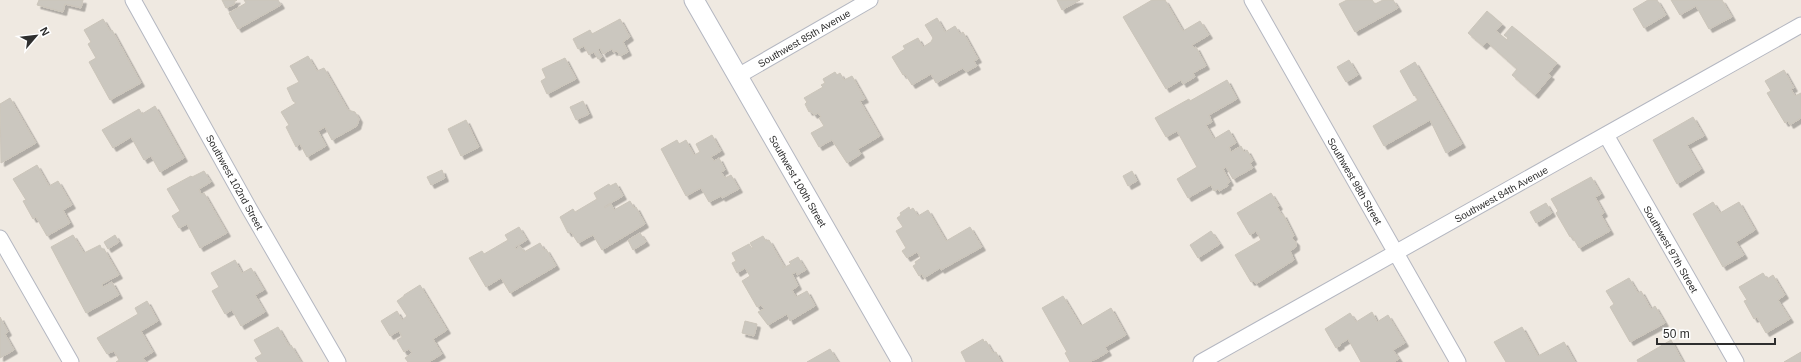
<svg xmlns="http://www.w3.org/2000/svg" width="1801" height="362" viewBox="0 0 1801 362" font-family="Helvetica,sans-serif">
  <style>
    .building { fill: #cbc7bf; stroke: #cbc5ba; filter: url(#shadow) }
    .lines { fill: none; stroke-linecap: round; stroke-linejoin: round }
    .minor-casing { stroke: #b4b7c1; stroke-width: 17 }
    .tertiary-casing { stroke: #b4b7c1; stroke-width: 21 }
    .minor { stroke: #fff; stroke-width: 15 }
    .tertiary { stroke: #fff; stroke-width: 19 }
    .labels { text-anchor: middle; stroke-width: 3.5; stroke-linejoin: round; paint-order: stroke }
    .street-label { font-size: 10px; fill: #2e2e2e; stroke: #fff }
  </style>
  <defs>
    <filter id="shadow"><feDropShadow dx="3.5" dy="3.5" stdDeviation="0" flood-color="#0004"/></filter>
  </defs>
  <rect width="100%" height="100%" fill="#efe9e1"/>
  <path class="building" d="M39 0H83L81 8 65 4 63 12 37 5Z
    M222 0H237L234 2 235 4 226 8Z
    M244 0H278L281 5 238 29 229 13 246 3Z
    M1057 0H1080L1062 10Z
    M1152 0H1165L1183 31 1200 21 1209 35 1192 45 1194 48 1196 47 1206 66 1193 73 1195 77 1183 84 1181 80 1166 89 1123 17Z
    M1347 0H1372L1375 4 1383 0H1393L1398 8 1355 32 1339 4Z
    M1648 0H1657L1666 15 1644 28 1633 9Z
    M1671 0H1722L1732 17 1709 29 1696 6 1680 15Z
    M1487 11 1502 24 1496 31 1507 40 1508 38 1504 35 1512 26 1557 63 1548 74 1551 76 1535 95 1512 75 1517 69 1487 42 1483 46 1468 33Z
    M937 18 945 32 955 26 960 34 963 32 978 59 974 61 977 66 966 72 963 68 936 83 931 74 912 85 905 74 903 75 892 57 905 49 903 46 918 38 923 47 931 42 933 38 925 25Z
    M103 19 110 31 112 30 141 83 110 100 89 62 96 58 88 44 91 42 84 30Z
    M620 19 630 37 623 42 628 52 620 56 617 51 613 52 612 49 603 54 600 48 598 50 602 57 598 59 594 52 589 55 584 46 578 49 573 39 590 30 592 34Z
    M308 56 317 71 324 68 348 110 355 112 359 119 357 126 332 140 325 127 318 131 326 146 307 157 300 144 296 147 286 127 289 125 281 112 296 103 293 101 287 88 299 82 290 66Z
    M565 58 576 79 547 94 541 81 546 78 542 69Z
    M1349 60 1358 75 1346 82 1337 67Z
    M1415 62 1462 144 1446 153 1430 120 1384 146 1373 126 1418 100 1415 95 1414 96 1400 71Z
    M1784 70 1794 88 1791 89 1795 96 1801 93V118L1790 125 1788 121 1785 123 1767 93 1771 91 1765 81Z
    M835 72 837 75 840 73 844 80 852 76 865 99 860 101 880 136 858 149 861 154 847 163 832 140 819 147 811 133 824 126 819 118 821 117 818 113 814 115 811 111 809 112 805 104 807 102 804 98 823 87 821 85 825 83 823 79Z
    M1227 80 1237 99 1209 115 1212 122 1206 125 1214 139 1229 130 1236 143 1229 147 1231 152 1241 146 1244 152 1247 150 1253 161 1250 163 1253 168 1233 179 1226 167 1223 169 1230 182 1227 184 1228 186 1219 191 1218 189 1214 191 1211 185 1188 198 1177 179 1197 167 1177 131 1166 137 1155 118 1189 99 1190 101Z
    M10 98 36 143 1 163 0 104Z
    M583 101 589 114 576 120 570 107Z
    M155 106 184 158 160 172 151 156 144 160 131 137 113 148 102 130 139 109 142 114Z
    M1693 117 1704 136 1687 145 1701 169 1677 184 1653 140Z
    M466 120 479 147 461 156 448 129Z
    M712 135 721 151 711 157 714 161 719 158 725 170 721 172 725 178 731 175 739 189 722 198 721 196 709 202 701 188 686 196 661 149 677 140 679 144 686 140 694 155 700 152 696 144Z
    M37 165 49 186 58 181 72 205 63 210 70 223 47 236 36 217 33 219 23 201 26 200 13 179Z
    M442 170 445 178 431 185 427 177Z
    M204 171 211 182 199 189 201 194 204 193 227 233 200 248 187 224 179 228 172 216 180 211 167 189 191 176 192 177Z
    M1132 171 1137 181 1128 186 1123 176Z
    M1591 177 1601 194 1595 197 1604 213 1601 215 1610 231 1579 248 1572 236 1570 237 1556 213 1558 211 1551 199Z
    M616 183 623 196 604 207 605 208 611 204 614 210 630 201 634 208 636 207 645 224 602 250 593 235 578 243 571 232 568 233 560 217 573 209 575 212 597 199 594 193 609 184 610 186Z
    M1271 193 1279 206 1277 207 1282 215 1283 214 1294 236 1292 238 1296 242V247L1290 251 1294 260 1256 284 1254 281 1251 282 1235 255 1261 240 1256 231 1250 235 1237 213Z
    M1713 202 1720 213 1739 202 1755 230 1736 242 1744 255 1723 267 1693 214Z
    M1546 203 1552 213 1536 223 1530 212Z
    M909 207 910 210 913 208 918 216 928 210 946 241 970 227 982 247 941 270 940 268 924 278 922 274 919 276 913 266 916 264 915 262 921 258 917 252 907 258 902 251 906 248 896 231 903 227 897 218 901 215 900 213Z
    M519 227 527 240 515 247 516 249 520 246 524 252 540 243 544 250 546 249 556 266 510 293 501 278 486 287 469 258 482 251 484 254 508 240 505 235Z
    M1211 231 1220 244 1198 258 1190 245Z
    M640 233 646 242 633 250 628 240Z
    M73 235 84 253 100 245 102 250 104 249 119 275 102 284 103 287 112 282 119 295 86 313 51 247Z
    M115 235 119 242 108 249 104 242Z
    M763 236 766 241 769 240 784 266 782 267 783 268 791 264 789 262 798 257 806 270 797 275 796 272 792 274 798 286 792 290 796 297 807 291 815 306 790 321 787 314 768 325 758 312 764 309 761 305 757 307 742 281 750 276 745 268 737 273 732 263 736 261 732 253 749 244 752 249 753 248 750 243Z
    M235 260 242 273 251 268 264 290 255 295 265 312 241 326 232 310 225 314 212 291 219 287 211 273Z
    M1763 273 1767 279 1773 275 1785 295 1778 300 1790 319 1766 333 1757 317 1754 319 1744 301 1747 300 1739 287Z
    M1629 278 1638 293 1641 291 1651 309 1655 306 1665 323 1630 342 1610 307 1614 304 1606 291Z
    M420 285 447 330 433 339 442 354 429 362H408L405 358 412 353 409 349 404 352 397 340 402 337 399 331 390 336 381 321 397 311 402 320 407 316 397 301 404 296V295Z
    M1063 296 1081 326 1111 308 1126 335 1105 347 1108 352 1098 358 1089 362H1070L1065 353 1067 352 1042 308Z
    M147 301 158 321 141 331 153 352 143 358 146 362H116L119 360 114 351 107 354 97 338 138 314 135 308Z
    M1372 312 1377 322 1388 315 1405 343 1393 350 1399 359 1394 362H1361L1348 339 1340 344 1341 345 1336 348 1325 329 1350 313 1356 322Z
    M0 317 8 332 5 334 14 350 0 358Z
    M745 321 757 324 754 336 742 333Z
    M278 327 289 346 291 345 301 362H258L255 358 262 354 254 340Z
    M1522 327 1538 356 1564 342 1575 362H1506L1494 342Z
    M983 339 984 342 986 341 993 353 996 352 1001 362H966L961 352Z
    M1671 340 1683 362H1638L1637 360Z
    M830 349 838 362H807Z
    M1801 352V362H1784Z"/>
  <g class="lines">
    <g class="minor-casing">
      <path id="minor" d="M133 0 250 210 338 362
        M1252 0 1458 362
        M738 76 870 0
        M1606 135 1736 362
        M0 238 71 362
        M1201 362 1801 25"/>
    </g>
    <g class="tertiary-casing">
      <path id="tertiary" d="M694 0 902 362"/>
    </g>
    <use href="#minor" class="minor"/>
    <use href="#tertiary" class="tertiary"/>
  </g>
  <g class="labels">
    <g class="street-label">
      <text transform="translate(804 38) rotate(-30)" y="4">Southwest 85th Avenue</text>
      <text transform="translate(798 181) rotate(60)" y="4">Southwest 100th Street</text>
      <text transform="translate(1355 181) rotate(60)" y="4">Southwest 98th Street</text>
      <text transform="translate(235 182) rotate(61)" y="4">Southwest 102nd Street</text>
      <text transform="translate(1501 194) rotate(-29)" y="4">Southwest 84th Avenue</text>
      <text transform="translate(1671 249) rotate(60)" y="4">Southwest 97th Street</text>
    </g>
  </g>
  <g transform="translate(36 36) rotate(62)" stroke="#ffffff" stroke-width="3" paint-order="stroke">
  <path d="M0-3L7 15L0 10L-7 15Z" fill="#2e2e2e"/>
  <text y="-6" font-size="11" font-weight="bold" text-anchor="middle" fill="#2e2e2e">N</text>
  </g>
  <path d="M1657 338v6h118v-6" fill="none" stroke="#2e2e2e" stroke-width="2"/>
  <text x="1663" y="338" font-size="12" fill="#2e2e2e" stroke="#ffffff" stroke-width="3" paint-order="stroke">50 m</text>
</svg>
